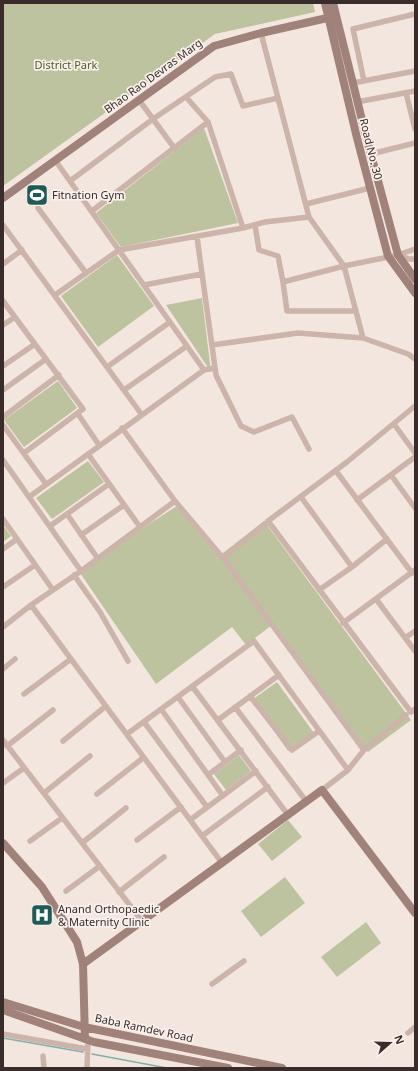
<svg xmlns="http://www.w3.org/2000/svg" width="418" height="1071" viewBox="0 0 418 1071" font-family="'Noto Sans',sans-serif">
  <style>
    .green { fill: #bdc39e }
    .lines { fill: none; stroke-linecap: round; stroke-linejoin: round }
    .stream { stroke: #7db1aa; stroke-width: 1.5 }
    .street { stroke: #ccb4aa; stroke-width: 5.5 }
    .secondary { stroke: #a0827b; stroke-width: 8 }
    .labels { text-anchor: middle; stroke-width: 3.5; stroke-linejoin: round; paint-order: stroke }
    .park-label { font-size: 11px; fill: #50582d; stroke: #faf1ec }
    .street-label { font-size: 11px; fill: #392c2a; stroke: #faf1ec }
    .poi-label { font-size: 11px; fill: #392c2a; stroke: #faf1ec; text-anchor: start }
  </style>
  <rect width="100%" height="100%" fill="#f3e6df"/>
  <path class="green" d="M3 3H313L315 12 215 34 3 186Z
    M204 128 238 223 121 247 96 213Z
    M117 255 154 306 98 347 61 296Z
    M202 298 211 372 166 305Z
    M58 381 77 408 24 447 4 420Z
    M88 461 104 482 52 519 36 498Z
    M180 504 219 556 264 521 411 720 368 752 272 625 246 645 232 627 156 684 78 570Z
    M3 525 11 536 3 542Z
    M277 682 314 733 288 751 252 700Z
    M239 755 251 771 226 790 214 774Z
    M288 820 302 837 272 861 258 844Z
    M285 877 305 903 261 937 241 911Z
    M366 922 381 943 337 977 321 957Z"/>
  <g class="lines">
    <path class="stream" d="M3 1038 83 1052
      M92 1054 167 1068"/>
    <path class="street" d="M261 33 309 217 344 266 363 338
      M364 81 353 29 415 14
      M353 83 415 71
      M406 93 415 129
      M186 97 208 122 243 228
      M139 100 175 149
      M357 102 415 91
      M371 154 415 143
      M55 160 204 370
      M70 181 153 119 215 77 231 74 243 106 278 98
      M306 204 370 188
      M38 208 86 273
      M92 211 208 122
      M3 225 142 415
      M255 225 259 250 278 256 283 282 344 266 398 255 415 249
      M197 237 216 375 241 426 254 432 292 417 309 449
      M398 255 409 259H415
      M3 264 22 250
      M283 282 287 311H356
      M144 285 202 274
      M55 295 119 250 243 228 265 222 309 217
      M3 301 83 409 24 453
      M3 325 15 317
      M212 345 298 333 363 338 408 354 415 359
      M3 366 35 344
      M107 367 170 322
      M3 390 46 359
      M124 390 187 346
      M415 406 347 462 268 521 411 712 415 709
      M78 414 99 445
      M3 417 59 375
      M394 424 415 453
      M3 425 46 484
      M122 428 175 501 223 558 364 750
      M88 454 140 527
      M3 460 81 571
      M336 471 412 573
      M391 475 415 508
      M29 497 204 370 215 368
      M301 497 352 567 319 590
      M357 500 415 457
      M67 514 98 559
      M3 519 53 590
      M50 526 109 484
      M81 535 124 505
      M3 549 17 539
      M223 558 265 524
      M352 567 387 539
      M74 575 100 612 128 661
      M3 587 35 565
      M376 599 415 651
      M31 605 222 863
      M343 623 415 570
      M3 627 31 605 81 571 175 501
      M405 638 415 631
      M3 669 15 659
      M192 686 288 815
      M24 694 71 659
      M250 696 292 750 319 731
      M178 697 225 762
      M235 707 306 801
      M161 709 223 796
      M218 720 279 675
      M144 722 207 807
      M127 734 254 641 348 770
      M3 740 142 921
      M63 741 106 706
      M7 746 53 710
      M208 775 241 750
      M3 783 24 768
      M322 790 348 770 364 750 406 715
      M44 793 90 756
      M97 794 143 758
      M190 820 256 771
      M202 836 268 787
      M137 840 181 807
      M30 841 62 818
      M82 843 126 808
      M66 891 100 866
      M119 892 164 857
      M212 984 244 961
      M408 1033 415 1027
      M3 1034 87 1049
      M43 1056 44 1068
      M87 1068 88 1040"/>
    <path class="secondary" d="M325 3 357 138 388 256 415 293
      M333 3 366 136 398 255 415 279
      M3 198 214 46 261 33 336 16
      M3 843 42 887 77 942 83 964 85 1039
      M83 964 322 790 415 913
      M3 1002 84 1027 282 1068
      M3 1010 94 1042 228 1068"/>
  </g>
  <defs>
    <g id="stadium-square" transform="scale(1.15)"><rect x="-9" y="-9" width="18" height="18" rx="4" fill="#1e5c55" stroke="#faf1ec"/><path d="M0-5a6.5 5 0 1 0 0 10a6.5 5 0 1 0 0-10ZM-3.5-1.8h7v3.6h-7Z" fill="#fff"/></g>
    <g id="hospital-square" transform="scale(1.15)"><rect x="-9" y="-9" width="18" height="18" rx="4" fill="#1e5c55" stroke="#faf1ec"/><path d="M-5-5h3v3.5h4V-5h3V5h-3V1.5h-4V5h-3Z" fill="#fff"/></g>
  </defs>
  <g fill-rule="evenodd">
    <use href="#stadium-square" x="37" y="195"/>
    <use href="#hospital-square" x="42" y="915"/>
  </g>
  <g class="labels">
    <g class="park-label">
      <text x="66" y="69">District Park</text>
    </g>
    <g class="street-label">
      <text transform="translate(153 76) rotate(-36)" y="4">Bhao Rao Devras Marg</text>
      <text transform="translate(371 149) rotate(76)" y="4">Road No. 30</text>
      <text transform="translate(144 1028) rotate(12)" y="4">Baba Ramdev Road</text>
    </g>
    <g class="poi-label">
      <text x="52" y="199">Fitnation Gym</text>
      <text x="58" y="913">Anand Orthopaedic<tspan x="58" dy="13">&amp; Maternity Clinic</tspan></text>
    </g>
  </g>
  <rect width="418" height="1071" fill="none" stroke="#392c2a" stroke-width="8"/>
  <g transform="translate(390 1043) rotate(70)" stroke="#faf1ec" stroke-width="3" paint-order="stroke">
  <path d="M0-3L7 15L0 10L-7 15Z" fill="#392c2a"/>
  <text y="-6" font-size="11" font-weight="bold" text-anchor="middle" fill="#392c2a">N</text>
  </g>
</svg>
